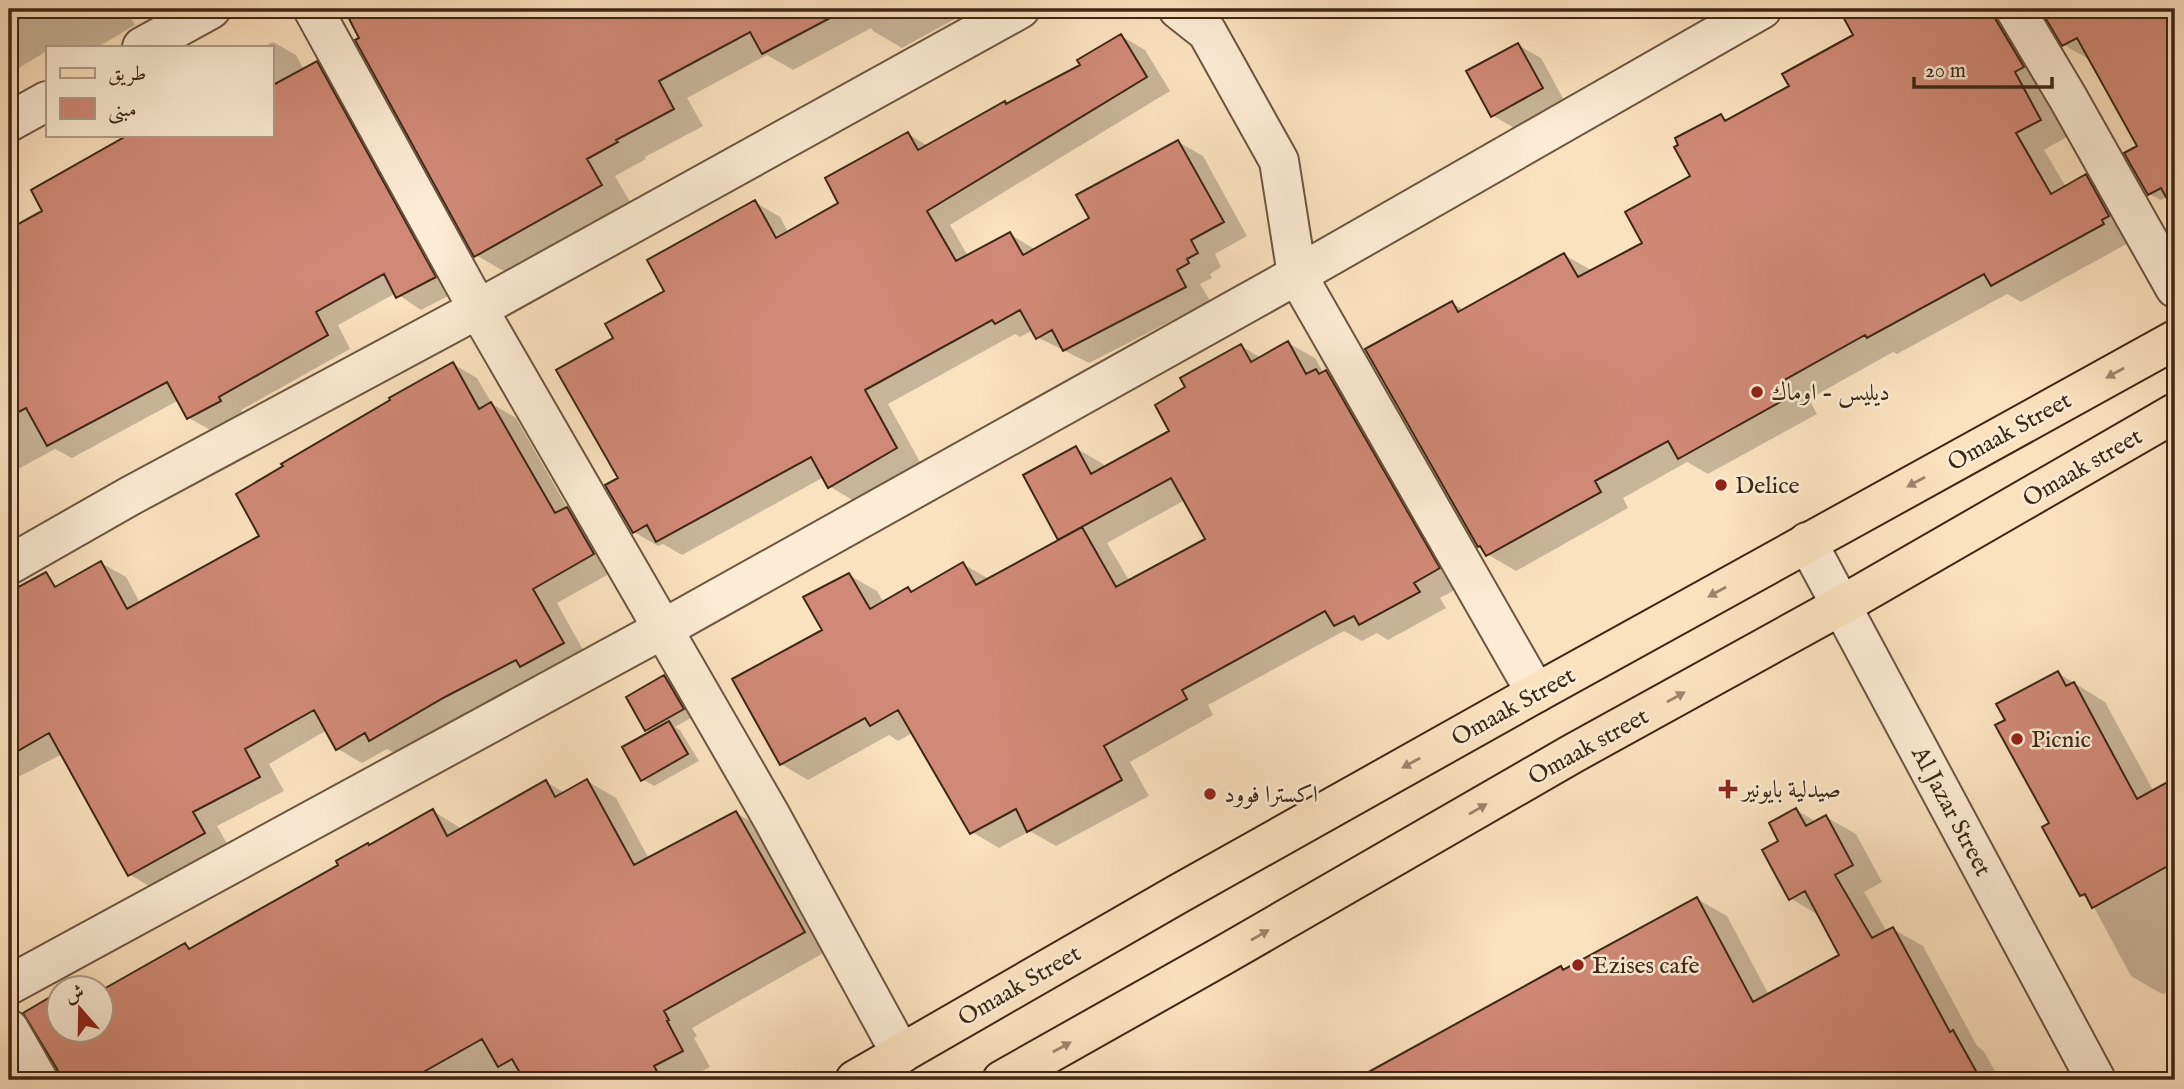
<svg xmlns="http://www.w3.org/2000/svg" width="2184" height="1089" viewBox="0 0 2184 1089" font-family="'IM FELL English',Amiri,serif">
  <style>
    .shadow { fill: #0003; fill-rule: evenodd }
    .building { fill: #d08976; stroke: #3e2614; stroke-width: 2 }
    .lines { fill: none; stroke-linecap: round; stroke-linejoin: round }
    .minor-casing { stroke: #6d553f; stroke-width: 42 }
    .tertiary-casing { stroke: #6d553f; stroke-width: 42 }
    .primary-casing { stroke: #3e2614; stroke-width: 42 }
    .minor { stroke: #fcecd5; stroke-width: 38 }
    .tertiary { stroke: #fcecd5; stroke-width: 38 }
    .primary { stroke: #fbe2bf; stroke-width: 38 }
    .oneway { fill: #9c846a }
    .poi-dot { fill: #8f2418; stroke: #fcecd5; stroke-width: 2.5 }
    .labels { text-anchor: middle; stroke-width: 5; stroke-linejoin: round; paint-order: stroke }
    .poi-label { font-size: 24px; fill: #3e2614; stroke: #fcecd5; text-anchor: start }
    .street-label { font-size: 24px; fill: #3e2614; stroke: #fcecd5 }
  </style>
  <rect width="100%" height="100%" fill="#fbe2bf"/>
  <filter id="stains"><feTurbulence type="fractalNoise" baseFrequency=".00286" numOctaves="4"/><feColorMatrix values="0 0 0 0 .2 0 0 0 0 .09 0 0 0 0 .02 0 0 0 .5 -.17"/></filter>
  <radialGradient id="worn" r=".72"><stop offset=".6" stop-color="#630" stop-opacity="0"/><stop offset="1" stop-color="#630" stop-opacity=".3"/></radialGradient>
  <path class="shadow" d="M9 9H126L135 25 98 47H47V51L9 74Z
    M346 9H973L902 48 873 31 871 28 793 70 767 55 687 98 703 126 645 157 646 159 615 176 630 202 505 272 476 255Z
    M1845 9H2030L2068 136 2044 150 2066 187 2086 176 2115 193 2132 241 2021 302 2007 294 1897 354 1893 352 1809 399 1817 414 1708 474 1687 462 1623 498 1628 508 1516 571 1487 554 1479 546 1452 303 1464 310 1564 255 1593 271 1644 243 1693 177 1721 116 1729 121 1791 86 1856 36 1842 10Z
    M2042 9H2175V78L2132 101V105L2175 82V112L2148 126 2092 61 2064 45Z
    M1121 36 1145 50 1170 91 950 225 968 256 1010 234 1036 250 1091 219 1178 142 1203 156 1247 236 1215 254 1221 267 1210 274 1212 278 1200 284 1210 301 1089 363 1037 337 1033 330 1020 337 1015 334 888 404 920 462 854 501 829 486 824 477 682 555 663 544 658 546 634 532 620 479 615 339 666 292 755 202 780 217 788 232 840 203 908 134 928 146 1082 65Z
    M273 42 296 55 304 70 317 63 340 77 458 291 421 310 396 293 338 325 350 349 241 410 243 415 212 431 189 418 179 400 72 458 55 449 9 474V231L45 212 125 138 123 135H271V47H263Z
    M1518 45 1541 58 1565 102 1516 129 1492 115Z
    M2175 140V192L2161 200 2149 194Z
    M1288 343 1315 358 1324 374 1326 372 1354 388 1466 584 1440 598 1446 608 1388 640 1377 633 1362 641 1344 631 1208 705 1213 715 1130 762 1149 796 1056 846 1030 831 999 848 972 832 914 732 898 741 889 735 808 780 781 764 824 631 849 575 877 591 884 603 908 589 914 593 963 564 989 579 1062 540 1060 539 1076 448 1103 464 1106 468 1172 431 1187 387 1241 346 1261 358ZM1185 500 1207 540 1130 582 1107 543Z
    M453 364 477 378 492 404 516 418 568 509 592 523 618 569 557 603 587 657 538 675 470 710 396 754 387 749 362 763 338 749 327 730 269 764 284 791 217 826 229 847 154 889 129 874 62 754 9 782V670L13 668 9 660V614L101 563 126 577 140 603 262 536Z
    M2058 673 2105 702 2154 792 2175 780V1012L2165 993 2162 994 2131 976 2090 900 2081 895 2007 721Z
    M664 677 676 684 694 716 675 727 680 730 699 761 654 786 642 779 652 733 647 730Z
    M587 781 616 798 649 859 736 813 765 829 832 948 692 1028 697 1036 694 1038 710 1067 685 1080H652L639 1073 632 1061 597 1080H61L60 1030H102V992L185 945 192 949 433 811 462 829 546 782 565 793Z
    M1796 810 1817 822 1826 817 1856 834 1882 882 1864 892 1887 932 1893 929 1923 946 1977 1046 1983 1050 2000 1080H1364L1363 1077 1561 968 1565 971 1697 899 1727 916 1769 995 1841 956 1820 916 1790 898 1781 842Z
    M9 1053 31 1080H9Z"/>
  <path class="building" d="M344 9H847L762 54 750 32 659 81 674 109 616 140 618 142 587 159 602 185 474 257 355 40 359 38Z
    M1839 9H1993L1996 20 2024 67 2015 72 2041 120 2016 133 2051 194 2086 174 2109 216 2102 220 2104 224 1991 286 1984 274 1867 338 1865 335 1781 382 1789 397 1678 459 1668 441 1595 481 1601 492 1486 556 1480 546 1478 547 1365 349 1452 301 1458 312 1564 253 1578 277 1642 243 1625 212 1690 176 1674 147 1678 145 1675 138 1721 114 1725 121 1789 86 1782 74 1853 35Z
    M2040 9H2175V213L2161 188 2148 195 2124 153 2137 146 2077 38 2062 46Z
    M1121 34 1147 77 927 211 956 261 1010 232 1023 255 1089 218 1076 195 1178 140 1224 222 1191 240 1198 253 1187 259 1189 263 1177 270 1186 287 1063 351 1052 330 1036 339 1020 310 995 324 992 320 865 390 897 448 828 488 811 457 656 542 647 525 633 533 605 485 618 478 556 370 613 338 605 324 664 291 647 260 755 200 776 238 838 203 825 178 908 132 918 150 1005 101 1006 104 1080 65 1077 60Z
    M1518 43 1543 88 1491 117 1466 71Z
    M317 61 436 277 396 298 384 274 316 312 328 335 219 397 221 401 187 419 167 382 47 446 26 408 9 417V229L42 211 31 190 128 135H271V86Z
    M1288 341 1306 374 1316 369 1319 374 1326 370 1440 568 1414 583 1420 592 1359 625 1354 616 1334 626 1325 611 1182 690 1187 699 1104 746 1122 780 1027 832 1016 809 970 834 898 710 870 726 865 718 780 765 732 679 822 630 803 597 849 573 870 609 908 587 911 592 963 562 976 585 1082 527 1116 587 1205 539 1171 478 1058 540 1023 475 1076 446 1091 474 1169 431 1155 405 1185 387 1180 378 1241 344 1251 362Z
    M453 362 479 409 491 402 555 513 567 507 594 554 533 589 564 643 520 667 516 660 445 697 369 741 365 733 336 750 314 710 245 749 260 777 193 812 205 833 128 876 49 733 9 756V592L46 572 55 587 101 561 127 609 259 536 236 494 283 466 281 464 390 400 389 398Z
    M2058 671 2066 686 2074 682 2137 799 2175 778V862L2092 908 2085 894 2080 896 2042 827 2049 823 1995 725 2005 720 1996 704Z
    M664 675 684 709 645 731 626 697Z
    M669 721 688 754 641 781 622 747Z
    M587 779 634 865 736 811 805 932 664 1011 669 1020 667 1021 683 1051 654 1066 662 1080H524L512 1059 498 1067 482 1039 409 1080H60L57 1069 23 1013 57 993 60 997V1030H102V990L185 943 189 949 338 865 336 861 368 843 369 845 433 809 447 836 546 780 555 797Z
    M1796 808 1806 826 1826 815 1853 865 1835 875 1872 938 1893 927 1950 1032 1953 1030 1981 1080H1354L1561 966 1563 970 1697 897 1753 1002 1839 955 1805 891 1789 900 1762 850 1778 841 1769 823Z"/>
  <g class="lines">
    <g class="minor-casing">
      <path id="minor" d="M313 9 478 309 771 816 901 1054
        M1178 9 1207 32 1279 161 1297 275 1536 693
        M2015 9 2068 98 2175 288
        M142 47 211 9
        M9 122 47 101
        M9 565 130 496 478 309 1020 9
        M9 985 663 629 1297 275 1762 9
        M9 1029 38 1080"/>
    </g>
    <g class="tertiary-casing">
      <path id="tertiary" d="M1807 542 2096 1080"/>
    </g>
    <g class="primary-casing">
      <path id="primary" d="M855 1080 1178 894 1536 693 2175 340
        M1002 1080 1222 956 1572 754 1842 605 2175 413"/>
    </g>
    <use href="#minor" class="minor"/>
    <use href="#tertiary" class="tertiary"/>
    <use href="#primary" class="primary"/>
  </g>
  <defs><path id="oneway-solid" d="M-6-.8H1V-3.2L6.5 0L1 3.2V.8H-6Z" transform="scale(1.75)"/></defs>
  <g class="oneway">
    <use href="#oneway-solid" transform="translate(2115 373) rotate(151)"/>
    <use href="#oneway-solid" transform="translate(1916 482) rotate(151)"/>
    <use href="#oneway-solid" transform="translate(1717 592) rotate(151)"/>
    <use href="#oneway-solid" transform="translate(1676 697) rotate(-29)"/>
    <use href="#oneway-solid" transform="translate(1411 763) rotate(151)"/>
    <use href="#oneway-solid" transform="translate(1478 809) rotate(-30)"/>
    <use href="#oneway-solid" transform="translate(1260 935) rotate(-30)"/>
    <use href="#oneway-solid" transform="translate(1062 1047) rotate(-29)"/>
  </g>
  <g class="poi-dot">
    <circle cx="1757" cy="392" r="7"/>
    <circle cx="1721" cy="485" r="7"/>
    <circle cx="2017" cy="739" r="7"/>
    <path d="M1724.5 778.5h7v7h7v7h-7v7h-7v-7h-7v-7h7z"/>
    <circle cx="1210" cy="794" r="7"/>
    <circle cx="1578" cy="965" r="7"/>
  </g>
  <g class="labels">
    <g class="poi-label">
      <text x="1771" y="400">ديليس - اوماك</text>
      <text x="1735" y="493">Delice</text>
      <text x="2031" y="747">Picnic</text>
      <text x="1742" y="797">صيدلية بايونير</text>
      <text x="1224" y="802">اكسترا فوود</text>
      <text x="1592" y="973">Ezises cafe</text>
    </g>
    <g class="street-label">
      <text transform="translate(2009 431) rotate(-29)" y="8">Omaak Street</text>
      <text transform="translate(2082 467) rotate(-30)" y="8">Omaak street</text>
      <text transform="translate(1513 706) rotate(-29)" y="8">Omaak Street</text>
      <text transform="translate(1588 746) rotate(-29)" y="8">Omaak street</text>
      <text transform="translate(1952 811) rotate(62)" y="8">Al Jazar Street</text>
      <text transform="translate(1019 985) rotate(-30)" y="8">Omaak Street</text>
    </g>
  </g>
  <rect width="2184" height="1089" fill="none" stroke="#fbe2bf" stroke-width="35"/>
  <rect x="10" y="10" width="2163" height="1068" fill="none" stroke="#3e2614" stroke-width="3.5"/>
  <rect x="18" y="18" width="2149" height="1054" fill="none" stroke="#3e2614" stroke-width="2"/>
  <rect x="46" y="46" width="228" height="91" fill="#fcecd5" stroke="#b09d88" stroke-width="2"/>
  <rect x="60" y="68" width="35" height="10" fill="#fbe2bf" stroke="#b09d88" stroke-width="2"/>
  <text x="108" y="80" font-size="21" fill="#3e2614">طريق</text>
  <rect x="60" y="98" width="35" height="21" fill="#d08976" stroke="#b09d88" stroke-width="2"/>
  <text x="108" y="116" font-size="21" fill="#3e2614">مبنى</text>
  <g transform="translate(80 1009) rotate(340)"><circle r="33" fill="#fcecd5" stroke="#b09d88" stroke-width="2"/>
  <path d="M0-5L12 26L0 18L-12 26Z" fill="#8f2418"/>
  <text y="-10" font-size="19" font-weight="bold" text-anchor="middle" fill="#3e2614">ش</text>
  </g>
  <path d="M1914 77v10h138v-10" fill="none" stroke="#3e2614" stroke-width="3.5"/>
  <text x="1925" y="77" font-size="21" fill="#3e2614" stroke="#fcecd5" stroke-width="5" paint-order="stroke">20 m</text>
  <rect width="100%" height="100%" filter="url(#stains)"/>
  <rect width="100%" height="100%" fill="url(#worn)"/>
</svg>
